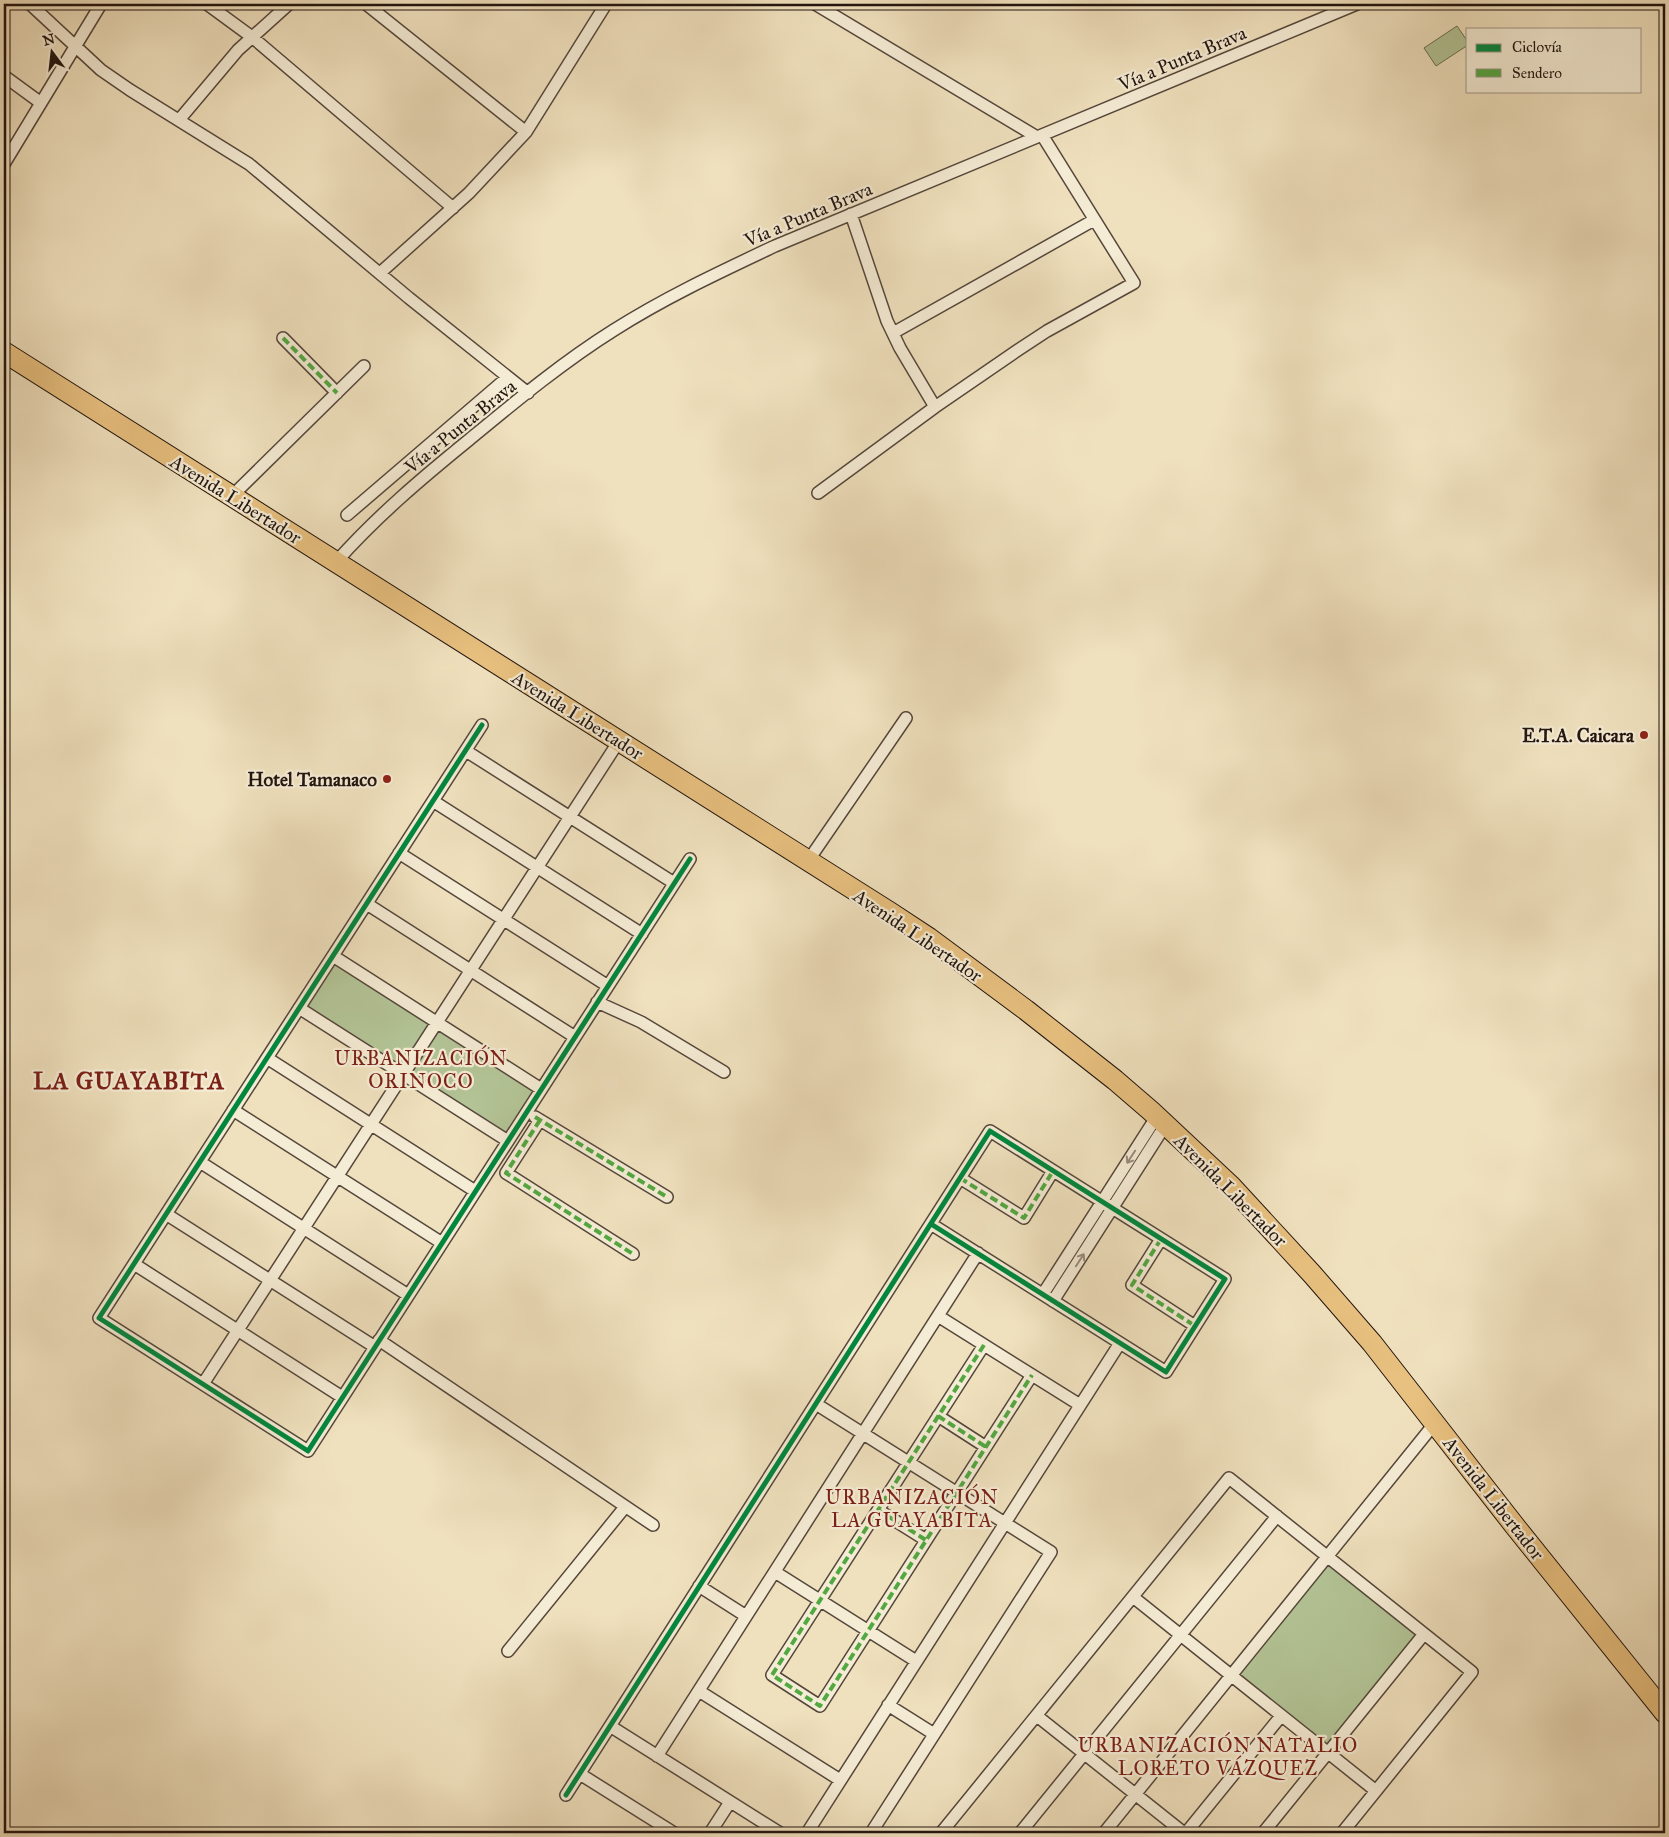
<svg xmlns="http://www.w3.org/2000/svg" width="1669" height="1837" viewBox="0 0 1669 1837" font-family="'IM FELL Great Primer',serif">
  <style>
    .green { fill: #b3c496; stroke: #6a6c52 }
    .lines { fill: none; stroke-linecap: round; stroke-linejoin: round }
    .street-casing { stroke: #55473b; stroke-width: 14 }
    .highway-casing { stroke: #21140f; stroke-width: 22 }
    .street { stroke: #f5ecd5; stroke-width: 11 }
    .highway { stroke: #e8c07f; stroke-width: 20 }
    .quiet { stroke: #52a841; stroke-width: 4; stroke-dasharray: 8 4; stroke-linecap: butt }
    .cycleway-casing { stroke: #f5ecd5; stroke-width: 8 }
    .cycleway { stroke: #00873e; stroke-width: 5 }
    .oneway { stroke: #968b7c }
    .poi-dot { fill: #8f2418; stroke: #f5ecd5; stroke-width: 2 }
    .labels { text-anchor: middle; stroke-width: 4.5; stroke-linejoin: round; paint-order: stroke }
    .street-label { font-size: 19px; fill: #21140f; stroke: #f5ecd5 }
    .poi-label { font-size: 19px; font-weight: bold; fill: #21140f; stroke: #f5ecd5; text-anchor: end }
    .neighbourhood-label { font-size: 20px; letter-spacing: 1px; fill: #7a1f14; stroke: #f5ecd5 }
    .district-label { font-size: 24px; font-weight: bold; letter-spacing: 1px; fill: #7a1f14; stroke: #f5ecd5 }
  </style>
  <rect width="100%" height="100%" fill="#f0e1be"/>
  <filter id="stains"><feTurbulence type="fractalNoise" baseFrequency=".004" numOctaves="4"/><feColorMatrix values="0 0 0 0 .2 0 0 0 0 .09 0 0 0 0 .02 0 0 0 .5 -.17"/></filter>
  <radialGradient id="worn" r=".72"><stop offset=".6" stop-color="#630" stop-opacity="0"/><stop offset="1" stop-color="#630" stop-opacity=".3"/></radialGradient>
  <path class="green" d="M1457 26 1468 42V45L1436 66 1424 48Z
    M334 963 430 1024 402 1067 306 1006Z
    M438 1029 535 1091 507 1134 410 1073Z
    M1329 1562 1419 1634 1327 1747 1237 1675Z"/>
  <g class="lines">
    <g class="street-casing">
      <path id="street" d="M30 4 101 70 130 90 249 164 409 298 528 393
        M207 4 252 37 453 208
        M366 4 526 132
        M815 4 1037 137
        M4 76 41 103
        M179 120 238 50 289 4
        M4 164 101 4
        M851 214 887 321 900 348 935 407
        M380 273 469 193 526 132 606 4
        M893 333 1094 220
        M283 338 337 393
        M818 493 935 407 1018 350 1047 331 1134 283 1042 135
        M232 496 364 366
        M347 515 508 377
        M336 562C377 516 422 478 470 439 516 401 563 362 614 330 666 297 720 272 775 246L1357 4
        M482 725 99 1318 308 1451 690 859
        M466 751 674 883
        M433 801 642 934
        M399 853 608 986
        M808 861 906 718
        M367 904 575 1037
        M333 956 541 1089
        M597 1002 641 1022 724 1072
        M299 1008 508 1141
        M267 1058 475 1191
        M233 1110 442 1243
        M535 1117 667 1197
        M540 1120 506 1173 633 1254
        M200 1162 408 1295
        M960 1178 1024 1218 1053 1171
        M166 1214 375 1347
        M1161 1239 1132 1285 1195 1326
        M134 1264 342 1397
        M1043 1294 1157 1116
        M1053 1301 1166 1124
        M938 1316 1080 1405
        M379 1340 653 1525
        M984 1345 772 1675 820 1706 1032 1375
        M203 1384 619 741
        M816 1404 1051 1552 871 1833
        M938 1416 986 1447
        M878 1510 926 1540
        M775 1572 916 1661
        M699 1586 746 1616
        M1133 1597 1376 1791
        M508 1651 625 1507
        M699 1691 840 1780
        M888 1705 934 1734
        M1037 1716 1184 1833
        M610 1726 780 1833
        M657 1756 978 1253
        M580 1774 674 1833
        M566 1795 990 1131 1225 1279 1166 1372 931 1224
        M710 1833 730 1802
        M807 1833 1120 1343
        M941 1833 1229 1478 1472 1672 1342 1833
        M1020 1833 1277 1516
        M1104 1833 1435 1423
        M1186 1833 1281 1716
        M1263 1833 1424 1634"/>
    </g>
    <g class="highway-casing">
      <path id="highway" d="M4 352 891 913 929 938 1026 1010 1115 1080 1151 1111 1231 1186 1312 1274 1372 1343 1514 1525 1665 1713"/>
    </g>
    <use href="#street" class="street"/>
    <use href="#highway" class="highway"/>
    <path class="quiet" d="M283 338 337 393
      M535 1117 667 1197
      M540 1120 506 1173 633 1254
      M960 1178 1024 1218 1053 1171
      M1161 1239 1132 1285 1195 1326
      M984 1345 772 1675 820 1706 1032 1375
      M938 1416 986 1447
      M878 1510 926 1540"/>
    <g class="cycleway-casing">
      <path id="cycleway" d="M482 725 99 1318 308 1451 690 859
        M566 1795 990 1131 1225 1279 1166 1372 931 1224"/>
    </g>
    <use href="#cycleway" class="cycleway"/>
  </g>
  <defs><path id="oneway-shaft" d="M-6 0H5M1.5-3L5.5 0L1.5 3" fill="none" stroke-width="1.6" stroke-linecap="round" stroke-linejoin="round" transform="scale(1.25)"/></defs>
  <g class="oneway">
    <use href="#oneway-shaft" transform="translate(1131 1157) rotate(123)"/>
    <use href="#oneway-shaft" transform="translate(1080 1260) rotate(-57)"/>
  </g>
  <g class="poi-dot">
    <circle cx="1644" cy="735" r="5"/>
    <circle cx="387" cy="779" r="5"/>
  </g>
  <g class="labels">
    <g class="street-label">
      <text transform="translate(1182 58) rotate(-23)" y="7">Vía a Punta Brava</text>
      <text transform="translate(808 214) rotate(-23)" y="7">Vía a Punta Brava</text>
      <text transform="translate(460 426) rotate(-39)" y="7">Vía a Punta Brava</text>
      <text transform="translate(236 499) rotate(32)" y="7">Avenida Libertador</text>
      <text transform="translate(578 715) rotate(32)" y="7">Avenida Libertador</text>
      <text transform="translate(918 935) rotate(34)" y="7">Avenida Libertador</text>
      <text transform="translate(1231 1190) rotate(45)" y="7">Avenida Libertador</text>
      <text transform="translate(1494 1498) rotate(52)" y="7">Avenida Libertador</text>
    </g>
    <g class="poi-label">
      <text x="1634" y="742">E.T.A. Caicara</text>
      <text x="377" y="786">Hotel Tamanaco</text>
    </g>
    <g class="neighbourhood-label">
      <text x="421" y="1065">URBANIZACIÓN<tspan x="421" dy="23">ORINOCO</tspan></text>
      <text x="912" y="1504">URBANIZACIÓN<tspan x="912" dy="23">LA GUAYABITA</tspan></text>
      <text x="1218" y="1752">URBANIZACIÓN NATALIO<tspan x="1218" dy="23">LORETO VÁZQUEZ</tspan></text>
    </g>
    <g class="district-label">
      <text x="129" y="1089">LA GUAYABITA</text>
    </g>
  </g>
  <rect width="1669" height="1837" fill="none" stroke="#f0e1be" stroke-width="20"/>
  <rect x="5" y="5" width="1659" height="1827" fill="none" stroke="#21140f" stroke-width="2.5"/>
  <rect x="10" y="10" width="1649" height="1817" fill="none" stroke="#21140f"/>
  <rect x="1466" y="28" width="175" height="65" fill="#f5ecd5" stroke="#a09686"/>
  <rect x="1476" y="44" width="25" height="8" fill="#00873e" stroke="#a09686"/>
  <text x="1512" y="52" font-size="15" fill="#21140f">Ciclovía</text>
  <rect x="1476" y="69" width="25" height="8" fill="#52a841" stroke="#a09686"/>
  <text x="1512" y="78" font-size="15" fill="#21140f">Sendero</text>
  <g transform="translate(52 52) rotate(345)" stroke="#f5ecd5" stroke-width="4" paint-order="stroke">
  <path d="M0-4L9 19L0 12L-9 19Z" fill="#21140f"/>
  <text y="-8" font-size="14" font-weight="bold" text-anchor="middle" fill="#21140f">N</text>
  </g>
  <rect width="100%" height="100%" filter="url(#stains)"/>
  <rect width="100%" height="100%" fill="url(#worn)"/>
</svg>
